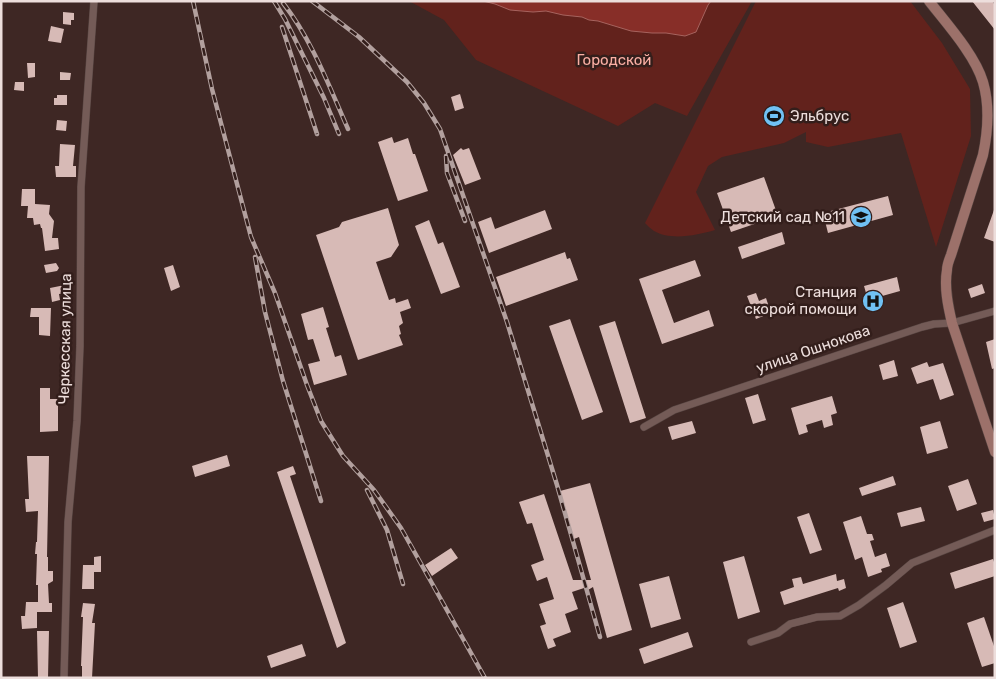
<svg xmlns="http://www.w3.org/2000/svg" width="996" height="679" viewBox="0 0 996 679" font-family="Rubik,sans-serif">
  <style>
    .green { fill: #62221c }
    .water { fill: #872e28; stroke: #a6635e }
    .building { fill: #d7bab6 }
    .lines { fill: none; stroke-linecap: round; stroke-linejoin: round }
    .street-casing { stroke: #584643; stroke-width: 8 }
    .secondary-casing { stroke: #584643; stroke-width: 11 }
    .street { stroke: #745b57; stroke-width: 7 }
    .secondary { stroke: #9c716a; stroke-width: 10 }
    .rail-casing { stroke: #b2a09e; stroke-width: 4.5 }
    .rail { stroke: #331e1b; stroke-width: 2.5; stroke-dasharray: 8; stroke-linecap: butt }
    .labels { text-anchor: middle; stroke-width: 5; stroke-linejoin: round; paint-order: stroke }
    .park-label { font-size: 15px; fill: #fbafa4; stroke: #331e1b }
    .poi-label { font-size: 15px; fill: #eddedc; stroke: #331e1b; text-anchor: end }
    .street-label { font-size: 15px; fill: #eddedc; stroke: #331e1b }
  </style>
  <rect width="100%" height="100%" fill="#3e2724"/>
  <path class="green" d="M409 1H752L687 116 655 103 618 126 476 60 444 20Z
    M756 1H910L942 43 970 89 971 136 936 247 901 133 828 147 806 142V132L784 143 722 157 708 166 696 192 715 230C698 235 671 241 654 231 651 229 648 226 645 223Z"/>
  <path class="water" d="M483 1H711L708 5 696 32 685 36 666 33H652L631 31 598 21 589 20 582 17 563 15 546 11 533 12 510 10 495 4Z"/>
  <path class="building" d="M972 1H992L995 5V30Z
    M63 12 74 13V20H71V25L63 24Z
    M51 26 64 29 61 43 48 41Z
    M27 63H35V77L28 78Z
    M60 72 71 73 70 80H60Z
    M15 82H24V91L14 90Z
    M460 94 464 108 455 111 451 97Z
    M57 95H67V105H54V98H57Z
    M57 120 67 121 66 131 56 130Z
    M392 137 394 143 408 138 413 154H415L428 191 398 201 378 142Z
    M60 144 75 145 73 166H76V177H56L55 166H59Z
    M461 148 463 150 469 148 481 179 465 185 453 155Z
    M764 177 778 216 731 232 717 193Z
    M22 189H35V204L50 205 49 214 54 221 52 238H58L59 249 45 251 42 228H41L40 224 34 225 33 218H27L28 206H21Z
    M888 196 893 215 828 233 823 213Z
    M388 208 399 245 391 257 376 262 389 300 395 298 396 303 408 299 411 308 400 312 403 323 399 326 401 334 399 335 403 345 358 360 316 235 339 227 342 222Z
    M545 210 552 229 489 253 478 222 491 217 495 229Z
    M994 210H995V242L984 238Z
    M429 220 438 244 443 242 460 287 441 294 415 226Z
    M782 232 785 244 742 259 738 247Z
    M565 252 567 259 570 258 578 280 506 306 496 277Z
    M695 260 701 276 662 290 674 323 709 310 714 326 662 344 639 279Z
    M56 263 59 268 57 271 46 273 44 265Z
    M173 265 180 287 171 291 164 268Z
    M897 277 900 291 868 300 864 286Z
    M70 284 72 292 59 294 60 300 52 302 50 288Z
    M982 284 985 293 971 298 968 289Z
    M756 293 759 301 766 298 771 313 756 319 747 296Z
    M323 307 329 327 326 328 335 357 341 355 347 375 314 385 308 364 320 361 313 339 308 340 301 314Z
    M31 308H51L50 336 39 335V317H30Z
    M570 319 603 412 582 420 549 326Z
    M615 321 646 418 630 423 599 326Z
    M995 339V368L992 369 986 342Z
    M894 360 898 376 883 380 879 365Z
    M927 362 929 367 943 363 954 395 940 400 933 379 917 384 911 368Z
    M40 388H50V399H58V431L40 432Z
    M758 394 766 420 753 424 745 398Z
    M832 396 837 413 831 415 833 425 824 428 822 420 806 425 808 432 799 435 791 408Z
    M692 421 696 433 672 440 668 427Z
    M940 421 948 448 927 454 920 427Z
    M227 455 230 466 195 477 192 466Z
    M27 456H49L47 557H48V571H53V581L48 584 49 603H52V612H37V628L22 629 21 616H25L26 602H38V585H36L37 554H35L36 542H37L38 511 26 512 25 499H29Z
    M293 466 296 474 290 476 346 643 337 648 277 472Z
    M893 476 896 485 862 496 859 488Z
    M968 479 977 504 957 511 948 486Z
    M590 483 632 630 607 638 593 587 588 590 587 587 572 592 578 609 565 614 571 632 553 639 556 646 548 649 540 626 546 624 539 604 554 599 547 577 537 581 531 565 544 560 532 523 527 524 519 502 544 494 573 580H591L579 537 574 539 560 491Z
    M921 507 925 521 901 527 897 513Z
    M993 510 995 519 984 522 981 513Z
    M809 513 822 550 810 554 797 517Z
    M861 516 867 534H872L874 540 870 541 875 557 886 553 890 566 881 569 882 572 868 577 862 557 855 560 843 522Z
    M451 548 458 558 432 576 425 565Z
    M101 556V572H94V589H82L83 565H94V557Z
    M744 556 760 612 738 619 723 562Z
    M993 559 995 565V576L955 589 950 573Z
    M836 574 837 581 844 579 846 588 839 591 838 588 784 605 780 592 794 587 792 579 801 577 803 584Z
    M669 576 681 619 651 628 639 584Z
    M903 602 917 642 900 648 887 608Z
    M83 603 95 604 92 623H95L92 678H82V666H81L83 617H81Z
    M984 617 995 649V663L982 667 967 623Z
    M37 631H49L48 678H38Z
    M688 632 693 647 644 664 639 649Z
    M302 644 306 656 271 668 267 656Z"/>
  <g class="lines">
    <g class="street-casing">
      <path id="street" d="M644 427 674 410 922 327 934 324 952 323 995 311
        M751 642 778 633 790 624 817 617 840 616 859 605 886 585 912 563 995 530
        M64 678 68 522 77 421 80 346 81 187 94 1"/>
    </g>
    <g class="secondary-casing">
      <path id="secondary" d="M929 1C947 24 975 55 983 82 990 106 988 131 983 155L951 255C949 260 947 265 947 270 944 287 948 306 952 323L995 452"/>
    </g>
    <use href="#street" class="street"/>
    <use href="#secondary" class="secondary"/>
    <g class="rail-casing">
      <path id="rail" d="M193 1 212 89 251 237 275 293 307 385 321 421 343 456 374 490 401 528 485 678
        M274 1 285 19 324 98 339 134
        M312 1 359 37 407 82 424 103 440 129 507 322 557 485 600 637
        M283 3C312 40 329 86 348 129
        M282 27 317 134
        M446 156 447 173 465 221
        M255 257 265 312 283 381 321 501
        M367 490 387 530 403 584"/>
    </g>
    <use href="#rail" class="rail"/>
  </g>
  <defs>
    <g id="stadium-disc" transform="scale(1.125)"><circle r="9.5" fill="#70c1f4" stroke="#331e1b"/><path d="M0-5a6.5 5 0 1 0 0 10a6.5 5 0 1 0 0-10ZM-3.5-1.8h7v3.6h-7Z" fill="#111"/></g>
    <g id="school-disc" transform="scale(1.125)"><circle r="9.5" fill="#70c1f4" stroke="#331e1b"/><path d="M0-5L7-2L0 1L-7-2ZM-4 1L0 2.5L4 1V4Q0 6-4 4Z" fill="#111"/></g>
    <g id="hospital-disc" transform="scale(1.125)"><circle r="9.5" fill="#70c1f4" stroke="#331e1b"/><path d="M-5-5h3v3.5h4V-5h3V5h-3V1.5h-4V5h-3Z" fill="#111"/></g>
  </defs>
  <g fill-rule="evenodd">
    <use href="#stadium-disc" x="774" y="116"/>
    <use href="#school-disc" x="861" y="217"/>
    <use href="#hospital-disc" x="873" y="301"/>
  </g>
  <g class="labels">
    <g class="park-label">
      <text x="614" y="65">Городской</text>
    </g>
    <g class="poi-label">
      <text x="790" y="121" text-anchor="start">Эльбрус</text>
      <text x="845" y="222">Детский сад №11</text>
      <text x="857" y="297">Станция<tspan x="857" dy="17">скорой помощи</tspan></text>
    </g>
    <g class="street-label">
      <text transform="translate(65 339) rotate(-89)" y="5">Черкесская улица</text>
      <text transform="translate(813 349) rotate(-19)" y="5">улица Ошнокова</text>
    </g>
  </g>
  <rect width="996" height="679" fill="none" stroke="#eddedc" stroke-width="5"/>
</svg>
